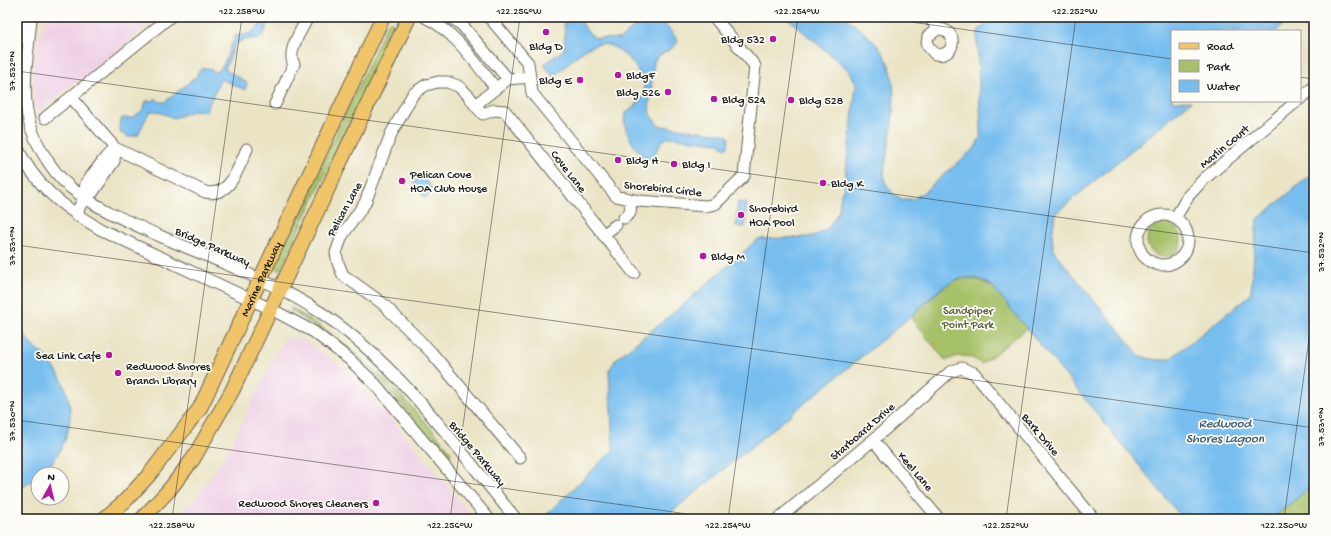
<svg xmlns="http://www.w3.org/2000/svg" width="1331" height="536" viewBox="0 0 1331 536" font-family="'Gochi Hand',sans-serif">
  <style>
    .built { fill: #efd0e6 }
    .green { fill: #a6c168; stroke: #616e42 }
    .water { fill: #77beef; stroke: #4a6d86 }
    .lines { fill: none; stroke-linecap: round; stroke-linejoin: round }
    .minor-casing { stroke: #646257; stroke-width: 13 }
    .major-casing { stroke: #646257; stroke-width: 16 }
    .minor { stroke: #fff; stroke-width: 11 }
    .major { stroke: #f0c469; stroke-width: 14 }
    .ticks { fill: none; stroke: #1c1c1c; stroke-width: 1; stroke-opacity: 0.45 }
    .poi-dot { fill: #b5179e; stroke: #fdfcf7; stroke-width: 1.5 }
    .labels { text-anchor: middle; stroke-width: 3.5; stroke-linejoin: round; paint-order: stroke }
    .poi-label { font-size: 12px; fill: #1c1c1c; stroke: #fdfcf7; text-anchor: start }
    .street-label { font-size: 12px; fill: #1c1c1c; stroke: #fdfcf7 }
    .park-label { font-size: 12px; fill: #535e3a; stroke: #fdfcf7 }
    .water-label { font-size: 13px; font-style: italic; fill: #405d70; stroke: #fdfcf7 }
    .neatline { fill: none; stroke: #1c1c1c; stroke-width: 1.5 }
    .ticks-label { font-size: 10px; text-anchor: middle; fill: #1c1c1c }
  </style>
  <rect width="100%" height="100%" fill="#fdfcf7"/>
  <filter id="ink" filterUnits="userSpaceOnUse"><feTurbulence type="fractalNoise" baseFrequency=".025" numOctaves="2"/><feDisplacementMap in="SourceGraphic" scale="8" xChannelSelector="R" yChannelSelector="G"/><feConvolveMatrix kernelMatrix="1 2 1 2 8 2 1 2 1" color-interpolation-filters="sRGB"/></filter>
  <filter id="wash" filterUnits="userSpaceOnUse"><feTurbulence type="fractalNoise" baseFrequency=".012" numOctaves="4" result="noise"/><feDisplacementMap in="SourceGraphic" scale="16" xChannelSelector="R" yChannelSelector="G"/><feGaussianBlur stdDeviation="0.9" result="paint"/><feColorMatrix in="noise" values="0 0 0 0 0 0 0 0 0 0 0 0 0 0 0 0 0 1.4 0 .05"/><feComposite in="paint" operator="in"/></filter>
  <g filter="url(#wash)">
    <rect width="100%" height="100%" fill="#eae4c5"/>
    <path class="built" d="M46 17H160L38 112 36 110 33 84 35 50Z
      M302 339 343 368 389 416 474 519H172L196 498 224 458 284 339Z"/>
    <path class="green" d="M388 22H392L395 25 281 269 278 270 275 267Z
      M1147 240a17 17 0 1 1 34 0a17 17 0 1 1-34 0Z
      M966 278 979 280 992 286 1027 328 982 364C970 355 960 353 946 361L910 317 949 282Z
      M290 309H292C354 344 406 397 451 452L450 456H446L371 370 341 345Z
      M1314 484V519H1271L1273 518Z"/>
    <path class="water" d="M264 17H270L264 34 260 38 248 39 236 43 225 69 247 83 245 90 221 79 205 112 195 110 174 118 156 111 149 112 138 135 129 137 121 133 119 125 122 118H132L143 110 146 101H153L156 98 160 102H165L197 76C198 70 202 68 208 68L215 72C227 68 229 45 236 35 248 37 261 29 264 17Z
      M563 17H579L586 30 595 38 620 39 644 19C660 17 671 29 678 42 672 51 660 52 654 61L649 111 657 124 661 126 724 134 729 137 728 147 725 148 719 143 669 137 661 142 652 160C637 157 621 128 625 114 632 108 641 103 644 93 648 75 620 43 601 44 584 45 566 67 553 77L544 64 564 50 565 34Z
      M786 17H845C857 27 871 37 881 50 905 83 889 136 884 173L885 182 893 194 902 199H913L924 192 975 148 980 137 981 130 977 37 979 30 995 17H1292L1276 31H1172V101H1191L1057 212C1053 223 1050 242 1055 253L1139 355C1149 359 1160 362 1171 358L1249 296 1251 291 1257 220 1314 172V484L1271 519H1186L1179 514 992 286C958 262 934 296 910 317L663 519H542L613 450 609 371 616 359 683 305 758 239 809 237 819 234 828 228 839 211 841 194 844 188 856 85 852 75 846 68Z
      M422 176 434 191 425 198 413 183Z
      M738 202 747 203 745 227 736 226Z
      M17 324C22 331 26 338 31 344 38 351 46 355 51 363 80 401 75 439 43 473L38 474V477L17 491Z"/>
  </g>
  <g filter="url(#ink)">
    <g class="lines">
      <g class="minor-casing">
        <path id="minor" d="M31 17C29 48 22 80 27 111 31 138 50 170 71 188 98 209 129 222 160 236 213 259 275 282 323 314 399 365 458 449 516 519
          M170 17 71 97 115 148 205 192C231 198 238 167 247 149
          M425 17C455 31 475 63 495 87
          M451 17 462 25 508 79
          M489 17 528 63 532 93 616 196 639 201 706 206 715 204 744 176 755 66 714 17
          M929 17 938 29C959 29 956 59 935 54L927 45 928 36 938 29
          M17 42 28 17
          M1300 99 1314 87
          M275 104 294 64C286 52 302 29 308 17
          M475 105 483 114 494 110 505 111 634 273
          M45 118 71 97
          M17 147C36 187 63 207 100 229L271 309 314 332 349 359 376 385 489 519
          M84 197 93 192 114 161 115 148
          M1138 240a25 25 0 1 1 50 0a25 25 0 1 1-50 0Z
          M76 215 84 197 86 183 106 157 115 148
          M624 218 630 213 631 200
          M1175 218 1189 195 1204 179 1297 101
          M603 235 616 225
          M873 440 939 519
          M520 458 431 352 382 303 343 275 338 263 336 253 342 236 365 203 391 134 413 94 426 85 438 82H447L458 86 468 95 475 105 508 79 530 77
          M778 519 873 440 950 372 961 368 974 373 1094 519"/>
      </g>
      <g class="major-casing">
        <g id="major">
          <path id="s1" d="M104 519 125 501 149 475 200 408 383 17"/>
          <path d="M142 519 169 490 193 459 232 391 409 17"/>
        </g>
      </g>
      <use href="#minor" class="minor"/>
      <use href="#major" class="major"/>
    </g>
  </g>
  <path class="ticks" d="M876 17 1172 59M17 71 1314 253M1300 77 1314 79M17 245 1314 428M17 420 723 519M172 519 242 17M450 519 520 17M728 519 798 17M1006 519 1076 17M1284 519 1314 303"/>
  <g class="poi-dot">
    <circle cx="546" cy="32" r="4"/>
    <circle cx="773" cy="39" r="4"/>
    <circle cx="618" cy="75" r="4"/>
    <circle cx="580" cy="80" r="4"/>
    <circle cx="668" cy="92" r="4"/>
    <circle cx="714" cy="99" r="4"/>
    <circle cx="791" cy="100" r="4"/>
    <circle cx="618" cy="160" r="4"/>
    <circle cx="674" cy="164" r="4"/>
    <circle cx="402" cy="181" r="4"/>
    <circle cx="823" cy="183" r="4"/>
    <circle cx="741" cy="215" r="4"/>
    <circle cx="703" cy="256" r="4"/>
    <circle cx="109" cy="355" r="4"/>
    <circle cx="118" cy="373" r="4"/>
    <circle cx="376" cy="503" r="4"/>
  </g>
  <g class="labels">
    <g class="poi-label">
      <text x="765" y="43" text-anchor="end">Bldg 532</text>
      <text x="546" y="50" text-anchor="middle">Bldg D</text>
      <text x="626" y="79">BldgF</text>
      <text x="572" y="84" text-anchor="end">Bldg E</text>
      <text x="660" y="96" text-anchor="end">Bldg 526</text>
      <text x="722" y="103">Bldg 524</text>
      <text x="799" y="104">Bldg 528</text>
      <text x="626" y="164">Bldg H</text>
      <text x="682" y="168">Bldg I</text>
      <text x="410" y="178">Pelican Cove<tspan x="410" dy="14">HOA Club House</tspan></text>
      <text x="831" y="187">Bldg K</text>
      <text x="749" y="212">Shorebird<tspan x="749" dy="14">HOA Pool</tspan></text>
      <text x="711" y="260">Bldg M</text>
      <text x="101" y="359" text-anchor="end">Sea Link Cafe</text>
      <text x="126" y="370">Redwood Shores<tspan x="126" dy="14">Branch Library</tspan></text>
      <text x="368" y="507" text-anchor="end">Redwood Shores Cleaners</text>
    </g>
    <g class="street-label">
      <text transform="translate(1224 146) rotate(-40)" y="4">Marlin Court</text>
      <text transform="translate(569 171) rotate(52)" y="4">Cove Lane</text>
      <text transform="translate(663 188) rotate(6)" y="4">Shorebird Circle</text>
      <text transform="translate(344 209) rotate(-61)" y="4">Pelican Lane</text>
      <text transform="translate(213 246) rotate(24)" y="4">Bridge Parkway</text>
      <text dy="4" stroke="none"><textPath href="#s1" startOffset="290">Marine Parkway</textPath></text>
      <text transform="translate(862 431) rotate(-41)" y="4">Starboard Drive</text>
      <text transform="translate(1041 434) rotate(50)" y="4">Bark Drive</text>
      <text transform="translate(478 453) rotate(50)" y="4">Bridge Parkway</text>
      <text transform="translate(916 471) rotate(50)" y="4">Keel Lane</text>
    </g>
    <g class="park-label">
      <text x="968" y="314">Sandpiper<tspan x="968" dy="14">Point Park</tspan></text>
    </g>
    <g class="water-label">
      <text x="1225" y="427">Redwood<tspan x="1225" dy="15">Shores Lagoon</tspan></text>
    </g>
  </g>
  <rect width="1331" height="536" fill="none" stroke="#fdfcf7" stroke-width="44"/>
  <rect x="1171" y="30" width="130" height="72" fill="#fdfcf7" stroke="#a3a29f"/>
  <rect x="1179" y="43" width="20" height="6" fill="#f0c469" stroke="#a3a29f"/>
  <text x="1207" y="50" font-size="12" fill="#1c1c1c">Road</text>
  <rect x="1179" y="60" width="20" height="12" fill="#a6c168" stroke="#a3a29f"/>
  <text x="1207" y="70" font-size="12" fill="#1c1c1c">Park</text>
  <rect x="1179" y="80" width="20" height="12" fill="#77beef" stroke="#a3a29f"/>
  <text x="1207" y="90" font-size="12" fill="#1c1c1c">Water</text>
  <g transform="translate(50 486) rotate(8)"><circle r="19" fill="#fdfcf7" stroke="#a3a29f"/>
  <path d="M0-3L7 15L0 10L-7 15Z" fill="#b5179e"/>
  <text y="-6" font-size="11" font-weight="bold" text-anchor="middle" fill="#1c1c1c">N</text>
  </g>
  <rect x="22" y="22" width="1287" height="492" class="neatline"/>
  <g class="ticks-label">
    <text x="242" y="14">122.258°W</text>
    <text x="519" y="14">122.256°W</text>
    <text x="797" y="14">122.254°W</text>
    <text x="1075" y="14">122.252°W</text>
    <text transform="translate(11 71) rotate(-90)" y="4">37.532°N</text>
    <text transform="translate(11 246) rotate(-90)" y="4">37.531°N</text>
    <text transform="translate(1320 252) rotate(-90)" y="4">37.532°N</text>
    <text transform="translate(11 421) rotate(-90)" y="4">37.530°N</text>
    <text transform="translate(1320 427) rotate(-90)" y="4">37.531°N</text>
    <text x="172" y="528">122.258°W</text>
    <text x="450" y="528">122.256°W</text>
    <text x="728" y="528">122.254°W</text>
    <text x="1006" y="528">122.252°W</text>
    <text x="1284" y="528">122.250°W</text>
  </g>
</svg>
